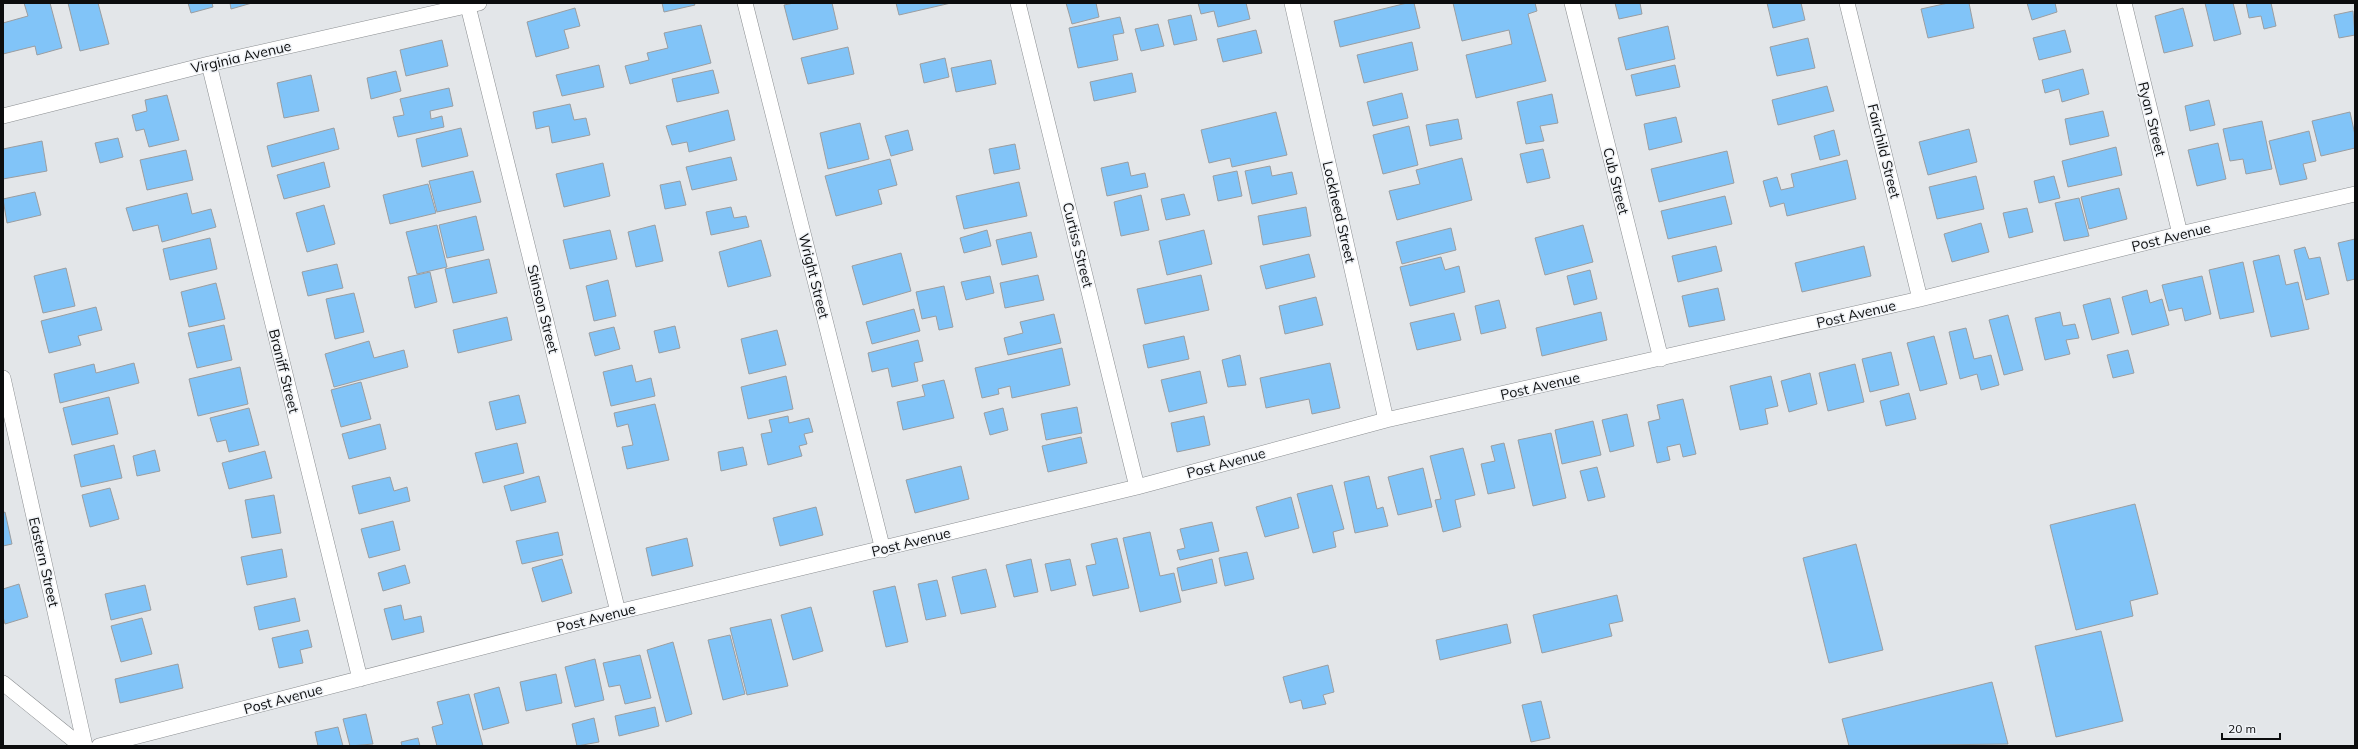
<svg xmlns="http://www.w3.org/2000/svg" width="2358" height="749" viewBox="0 0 2358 749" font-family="Mulish,sans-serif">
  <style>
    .building { fill: #81c4f8; stroke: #9b9ea1 }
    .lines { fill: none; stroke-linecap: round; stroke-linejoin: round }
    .street-casing { stroke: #8b8e91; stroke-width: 16 }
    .street { stroke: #fff; stroke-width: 15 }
    .labels { text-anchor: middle; stroke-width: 3; stroke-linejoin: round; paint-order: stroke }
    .street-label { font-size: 14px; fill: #0c0d0e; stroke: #f0f3f7 }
  </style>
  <rect width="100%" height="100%" fill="#e3e6e9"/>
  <path class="building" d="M24 3H50L62 48 37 55 35 46 3 54V23L28 16Z
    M68 3H98L109 44 80 51Z
    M188 3H212L213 7 191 13Z
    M230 3H252L231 9Z
    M662 3H694L695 5 664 12Z
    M794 3H832L838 29 793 40 784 5Z
    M896 3H951L899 15Z
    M1066 3H1096L1099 17 1072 24Z
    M1198 3H1246L1250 19 1218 27 1214 11 1201 14Z
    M1407 3H1414L1420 28 1340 47 1334 21Z
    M1453 3H1535L1537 11 1528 14 1546 81 1476 98 1466 55 1512 44 1509 30 1462 41Z
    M1615 3H1640L1642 14 1619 19Z
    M1767 3H1801L1805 20 1773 28Z
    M1948 3H1969L1974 28 1928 38 1921 9Z
    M2027 3H2055L2057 12 2032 20Z
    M2205 3H2233L2241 34 2214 41Z
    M2246 3H2271L2276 26 2264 29 2261 16 2249 18Z
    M575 8 580 26 564 30 569 48 536 57 527 22Z
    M2183 8 2193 46 2164 53 2155 16Z
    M2353 11 2355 35 2339 38 2334 15Z
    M1191 15 1197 40 1174 45 1168 20Z
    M1120 17 1124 33 1113 35 1118 60 1078 68 1069 28Z
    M1158 24 1164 46 1141 51 1135 29Z
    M701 25 711 63 630 84 625 66 649 60 647 53 668 48 664 33Z
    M1668 26 1675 59 1626 70 1618 38Z
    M1256 30 1262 53 1223 62 1217 39Z
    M2065 30 2071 52 2039 60 2033 38Z
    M1808 38 1815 68 1777 76 1770 47Z
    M442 40 448 66 406 76 400 50Z
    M1412 42 1418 70 1364 83 1357 55Z
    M848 47 854 74 808 84 801 58Z
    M945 58 949 77 924 83 920 64Z
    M991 60 996 84 956 92 951 68Z
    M599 65 604 87 562 96 556 75Z
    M1675 65 1680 87 1636 96 1631 75Z
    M2083 69 2089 94 2062 102 2059 89 2045 93 2042 80Z
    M713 70 719 93 677 102 672 79Z
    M396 71 401 91 371 99 367 78Z
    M1132 73 1136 92 1094 101 1090 82Z
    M311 75 319 111 284 118 277 83Z
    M1827 86 1834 111 1778 125 1772 100Z
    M449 88 453 106 430 111 431 119 442 116 444 127 398 137 393 117 404 115 400 99Z
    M1402 93 1408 118 1373 126 1367 102Z
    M1552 94 1558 123 1540 126 1544 141 1526 144 1517 102Z
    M167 95 179 140 149 147 144 129 136 131 132 115 147 111 145 100Z
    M2209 100 2215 125 2190 131 2185 106Z
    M570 104 574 120 586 118 590 135 552 143 549 126 536 129 533 112Z
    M728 110 735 140 689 152 687 142 672 145 666 126Z
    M2103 111 2109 136 2070 145 2065 119Z
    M1276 112 1287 155 1232 167 1230 158 1209 163 1201 130Z
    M2350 112 2355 135V148L2321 156 2312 121Z
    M1676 117 1682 142 1649 150 1644 124Z
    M1458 119 1462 139 1430 146 1426 125Z
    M2262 121 2272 169 2246 174 2243 159 2230 161 2223 129Z
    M860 123 869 159 828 169 820 133Z
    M1409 126 1418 165 1383 174 1373 135Z
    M334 128 339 149 272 167 267 146Z
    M461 128 468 156 422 167 416 139Z
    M1969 129 1977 162 1928 175 1919 142Z
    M908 130 913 150 891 156 885 136Z
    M1834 130 1840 155 1820 160 1814 136Z
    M2309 131 2316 161 2303 164 2307 179 2280 185 2269 141Z
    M118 138 123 157 100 163 95 143Z
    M42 141 47 171 3 179V149Z
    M2218 143 2226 179 2197 186 2188 150Z
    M1015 144 1020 169 994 174 989 149Z
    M2116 147 2122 175 2068 187 2062 161Z
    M1543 149 1550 178 1527 183 1520 154Z
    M186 150 193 180 147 190 140 160Z
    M1727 151 1734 183 1659 202 1651 169Z
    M731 157 737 180 692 190 686 167Z
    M1462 158 1472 200 1397 220 1389 191 1420 184 1416 170Z
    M890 159 897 185 878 190 882 204 836 216 825 176Z
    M1847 160 1856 199 1787 216 1784 203 1770 207 1763 181 1777 177 1781 190 1794 187 1791 174Z
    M324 162 330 187 284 199 277 175Z
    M1128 162 1131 176 1145 173 1148 187 1107 196 1101 168Z
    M603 163 610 196 564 207 556 174Z
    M1270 166 1272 176 1292 172 1297 194 1252 204 1245 171Z
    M473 171 481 202 437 212 429 181Z
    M1237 171 1242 196 1218 201 1213 176Z
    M1976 176 1984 209 1937 219 1929 187Z
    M2054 176 2060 198 2039 203 2034 181Z
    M680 181 686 205 665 209 660 185Z
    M1019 182 1027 216 964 229 956 196Z
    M428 184 436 213 390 224 383 195Z
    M2119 188 2127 219 2089 229 2081 197Z
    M35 192 41 215 7 223 3 199Z
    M187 193 192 214 211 209 216 227 162 242 158 225 133 231 126 208Z
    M1184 194 1190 215 1166 220 1161 199Z
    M1141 195 1149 230 1121 236 1114 202Z
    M1725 196 1732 224 1668 239 1661 211Z
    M2079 198 2089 236 2064 241 2055 203Z
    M324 205 335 244 307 252 296 213Z
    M731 207 734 218 746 216 749 227 711 235 706 212Z
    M1306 207 1311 236 1263 245 1258 216Z
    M2027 208 2033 232 2009 238 2003 213Z
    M476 216 484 250 447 258 439 225Z
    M1981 223 1989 252 1952 262 1944 234Z
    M437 225 447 267 417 274 406 232Z
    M655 225 663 261 636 267 628 232Z
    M1583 225 1593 262 1545 275 1535 238Z
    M1451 228 1456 250 1402 264 1396 242Z
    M610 230 617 259 570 269 563 240Z
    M987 230 991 246 964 253 960 238Z
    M1204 230 1212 264 1167 275 1159 241Z
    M1031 232 1037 257 1002 265 996 240Z
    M210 238 217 269 170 280 163 249Z
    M2355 239V279L2347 281 2338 243Z
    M761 240 771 276 728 287 719 252Z
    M1716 246 1722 271 1678 282 1672 256Z
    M1864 246 1871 276 1802 292 1795 263Z
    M2305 247 2309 259 2320 257 2329 294 2306 300 2294 250Z
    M901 253 911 291 863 305 852 266Z
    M1309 254 1315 277 1266 289 1260 266Z
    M2279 255 2286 285 2298 282 2309 329 2271 337 2253 261Z
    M1441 257 1445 270 1459 266 1465 292 1410 306 1400 267Z
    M489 259 497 293 453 303 445 269Z
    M2243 262 2254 312 2220 319 2209 270Z
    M337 264 343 288 308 296 302 272Z
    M66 268 75 306 43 313 34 276Z
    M1590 270 1597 299 1574 305 1567 276Z
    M430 272 437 302 415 308 408 277Z
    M1038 275 1044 300 1005 308 1000 283Z
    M1201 275 1209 310 1145 324 1137 289Z
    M990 276 994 293 966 300 961 282Z
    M2202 276 2211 314 2185 321 2182 308 2169 311 2162 285Z
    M608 280 616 316 594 321 586 286Z
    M216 283 225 319 189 327 181 292Z
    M944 286 953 327 939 330 936 316 922 319 916 292Z
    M1718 288 1725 320 1689 327 1682 296Z
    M2147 290 2150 303 2162 299 2169 325 2132 335 2122 297Z
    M354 293 364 332 335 339 326 299Z
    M1316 297 1323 325 1285 334 1279 306Z
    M2110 298 2119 333 2092 340 2083 305Z
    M1499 300 1506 328 1481 334 1475 306Z
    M96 307 102 330 78 336 81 345 49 353 41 321Z
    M914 309 920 331 872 344 866 322Z
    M1601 312 1607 340 1542 356 1536 328Z
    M2060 312 2063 326 2075 324 2079 338 2066 340 2070 354 2045 360 2035 318Z
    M1454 313 1461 340 1417 350 1410 323Z
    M1054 314 1061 343 1008 355 1004 338 1023 333 1020 322Z
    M2008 315 2023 370 2004 375 1989 320Z
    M507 317 512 340 458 353 453 330Z
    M224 325 232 360 197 368 188 333Z
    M675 326 680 348 659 353 654 331Z
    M614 327 620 349 595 356 589 333Z
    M1966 328 1974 359 1991 355 1999 385 1981 390 1977 374 1960 379 1949 332Z
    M777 330 786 365 749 374 741 339Z
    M1184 336 1189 359 1148 368 1143 345Z
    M1934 336 1947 384 1920 391 1907 343Z
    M918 340 923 361 914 363 918 381 892 387 888 368 872 372 868 353Z
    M369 341 374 358 404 350 408 367 334 387 325 354Z
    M1062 348 1070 385 1012 398 1010 386 998 389 999 394 982 398 975 368Z
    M2128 350 2134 373 2113 378 2107 355Z
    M1891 352 1899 385 1870 392 1862 359Z
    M1240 355 1246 385 1228 387 1222 360Z
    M134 363 139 383 60 403 54 374 94 364 96 373Z
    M1330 363 1340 408 1312 414 1309 399 1266 408 1260 378Z
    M1855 364 1864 402 1828 411 1819 373Z
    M632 365 636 382 651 378 655 396 611 406 603 372Z
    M240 367 248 404 198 416 189 379Z
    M1200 371 1207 403 1169 412 1161 380Z
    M1810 373 1817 404 1789 412 1781 381Z
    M786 376 793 409 748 419 741 387Z
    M1771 376 1778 406 1765 409 1768 424 1740 430 1730 386Z
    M944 380 954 418 903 430 897 402 925 396 922 385Z
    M361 382 371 419 341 427 331 390Z
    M1909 393 1916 419 1886 426 1880 401Z
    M519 395 526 423 496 430 489 402Z
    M109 397 118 434 72 445 63 408Z
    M1683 399 1696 454 1683 457 1680 444 1667 447 1670 460 1657 463 1648 422 1660 419 1657 405Z
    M655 404 669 460 627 469 622 447 633 445 628 424 617 427 614 413Z
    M1077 407 1082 433 1046 440 1041 414Z
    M249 408 259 445 229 452 226 440 217 442 210 418Z
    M1003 408 1008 430 990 435 984 413Z
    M1627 414 1634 446 1610 452 1602 420Z
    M788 416 789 423 809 418 813 432 804 434 807 444 799 446 802 456 768 465 761 434 772 432 769 420Z
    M1204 416 1210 445 1177 452 1171 423Z
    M1593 421 1601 455 1562 464 1555 430Z
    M380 424 386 449 349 459 342 434Z
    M1551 433 1566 498 1533 506 1518 440Z
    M1081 437 1087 463 1048 472 1042 446Z
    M517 443 524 473 483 483 475 453Z
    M1504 443 1515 488 1488 494 1481 464 1495 461 1491 446Z
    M114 445 122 478 81 487 74 455Z
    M743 447 747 465 721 471 718 452Z
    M1463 448 1475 495 1455 500 1461 527 1443 532 1435 500 1441 499 1430 456Z
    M155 450 160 471 137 476 133 456Z
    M265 451 272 478 229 489 222 463Z
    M961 466 969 499 915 513 906 480Z
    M1597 467 1605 497 1588 501 1580 471Z
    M1423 468 1432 507 1398 515 1388 477Z
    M539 476 546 502 511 511 504 486Z
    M1369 476 1377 509 1383 507 1388 526 1355 533 1344 482Z
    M390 477 394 491 407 487 410 501 359 514 352 486Z
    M1332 485 1344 529 1333 532 1336 547 1313 553 1297 494Z
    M110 488 119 519 90 527 82 495Z
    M274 495 281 533 252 538 245 500Z
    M1291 497 1299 528 1265 537 1256 507Z
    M2135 504 2158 594 2130 601 2133 616 2076 630 2050 525Z
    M816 507 823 535 780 546 773 518Z
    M5 512 12 544 3 546V513Z
    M393 521 400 550 369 558 361 529Z
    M1212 522 1219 551 1180 560 1177 550 1185 548 1180 529Z
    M558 532 563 555 522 564 516 541Z
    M1150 532 1160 576 1174 573 1181 602 1140 612 1123 538Z
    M687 538 693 566 652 576 646 548Z
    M1117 538 1129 588 1093 596 1086 566 1096 564 1091 544Z
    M1856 544 1883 650 1829 663 1803 558Z
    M282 549 287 577 247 585 241 557Z
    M1247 552 1254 579 1225 586 1219 558Z
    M562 559 572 593 542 602 532 568Z
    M1031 559 1038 592 1014 597 1006 565Z
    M1070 559 1076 585 1051 591 1045 564Z
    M1212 559 1217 583 1182 591 1177 568Z
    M405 565 410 583 383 591 378 573Z
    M986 569 996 607 961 614 952 577Z
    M937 580 946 616 926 620 918 584Z
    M19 584 28 617 5 624 3 617V589Z
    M145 585 151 610 111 620 105 594Z
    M895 586 908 642 886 647 873 591Z
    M1617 595 1623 621 1609 624 1612 636 1542 653 1533 615Z
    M295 598 300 621 259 630 254 607Z
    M401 605 404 620 421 616 424 632 392 640 384 609Z
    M811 607 823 651 793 660 781 615Z
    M142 618 152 654 121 662 111 626Z
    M771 619 788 686 747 695 730 628Z
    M1507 624 1511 643 1440 660 1436 640Z
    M308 630 312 647 300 650 303 663 279 668 272 638Z
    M2101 631 2123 721 2056 737 2035 646Z
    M730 635 745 694 723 700 708 640Z
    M673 642 692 714 666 722 647 650Z
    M640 655 651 698 625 704 620 685 609 687 603 663Z
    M595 659 604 700 575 707 565 667Z
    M178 664 183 688 120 703 115 679Z
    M1328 665 1334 692 1323 695 1326 704 1303 709 1301 700 1290 703 1283 677Z
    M556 674 562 703 526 711 520 682Z
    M1992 682 2008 744 1849 746 1842 719Z
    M499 687 509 723 483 730 474 694Z
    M469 694 483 746H437L432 727 443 724 437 702Z
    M1541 701 1550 738 1531 742 1522 705Z
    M655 707 659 726 619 736 615 716Z
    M366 714 373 744 350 746 343 719Z
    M594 718 599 742 577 746 572 724Z
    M338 727 343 746H318L315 732Z
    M418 738 420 746H402L401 742Z"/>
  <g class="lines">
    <g class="street-casing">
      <path id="street" d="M745 3 883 550
        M1018 3 1137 487
        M1292 3 1386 420
        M1572 3 1661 359
        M1847 3 1920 299
        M2124 3 2180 234
        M468 6 618 612
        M209 64 360 679
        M3 116 209 64 479 3
        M3 378 85 746
        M3 683 81 746
        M99 746 618 612 1137 487 1386 420 1920 299 2180 234 2355 194"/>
    </g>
    <use href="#street" class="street"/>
  </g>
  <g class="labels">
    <g class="street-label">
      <text transform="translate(241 57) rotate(-13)" y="5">Virginia Avenue</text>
      <text transform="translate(2152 119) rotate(76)" y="5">Ryan Street</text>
      <text transform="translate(1884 151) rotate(76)" y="5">Fairchild Street</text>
      <text transform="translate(1616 181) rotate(76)" y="5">Cub Street</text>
      <text transform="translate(1339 212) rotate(77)" y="5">Lockheed Street</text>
      <text transform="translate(2171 237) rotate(-14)" y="5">Post Avenue</text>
      <text transform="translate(1078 245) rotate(76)" y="5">Curtiss Street</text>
      <text transform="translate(814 276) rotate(76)" y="5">Wright Street</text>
      <text transform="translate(543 309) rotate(76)" y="5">Stinson Street</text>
      <text transform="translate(1856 314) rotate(-13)" y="5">Post Avenue</text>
      <text transform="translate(284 371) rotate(76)" y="5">Braniff Street</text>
      <text transform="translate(1540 386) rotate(-13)" y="5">Post Avenue</text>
      <text transform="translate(1226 463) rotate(-15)" y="5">Post Avenue</text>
      <text transform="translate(911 542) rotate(-14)" y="5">Post Avenue</text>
      <text transform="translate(44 562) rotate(77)" y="5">Eastern Street</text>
      <text transform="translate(596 618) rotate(-14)" y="5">Post Avenue</text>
      <text transform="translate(283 699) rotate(-15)" y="5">Post Avenue</text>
    </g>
  </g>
  <rect width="2358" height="749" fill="none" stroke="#0c0d0e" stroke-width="8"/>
  <path d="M2222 733v6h58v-6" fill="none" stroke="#0c0d0e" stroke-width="2"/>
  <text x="2228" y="733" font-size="12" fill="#0c0d0e" stroke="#f0f3f7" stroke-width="3" paint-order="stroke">20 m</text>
</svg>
